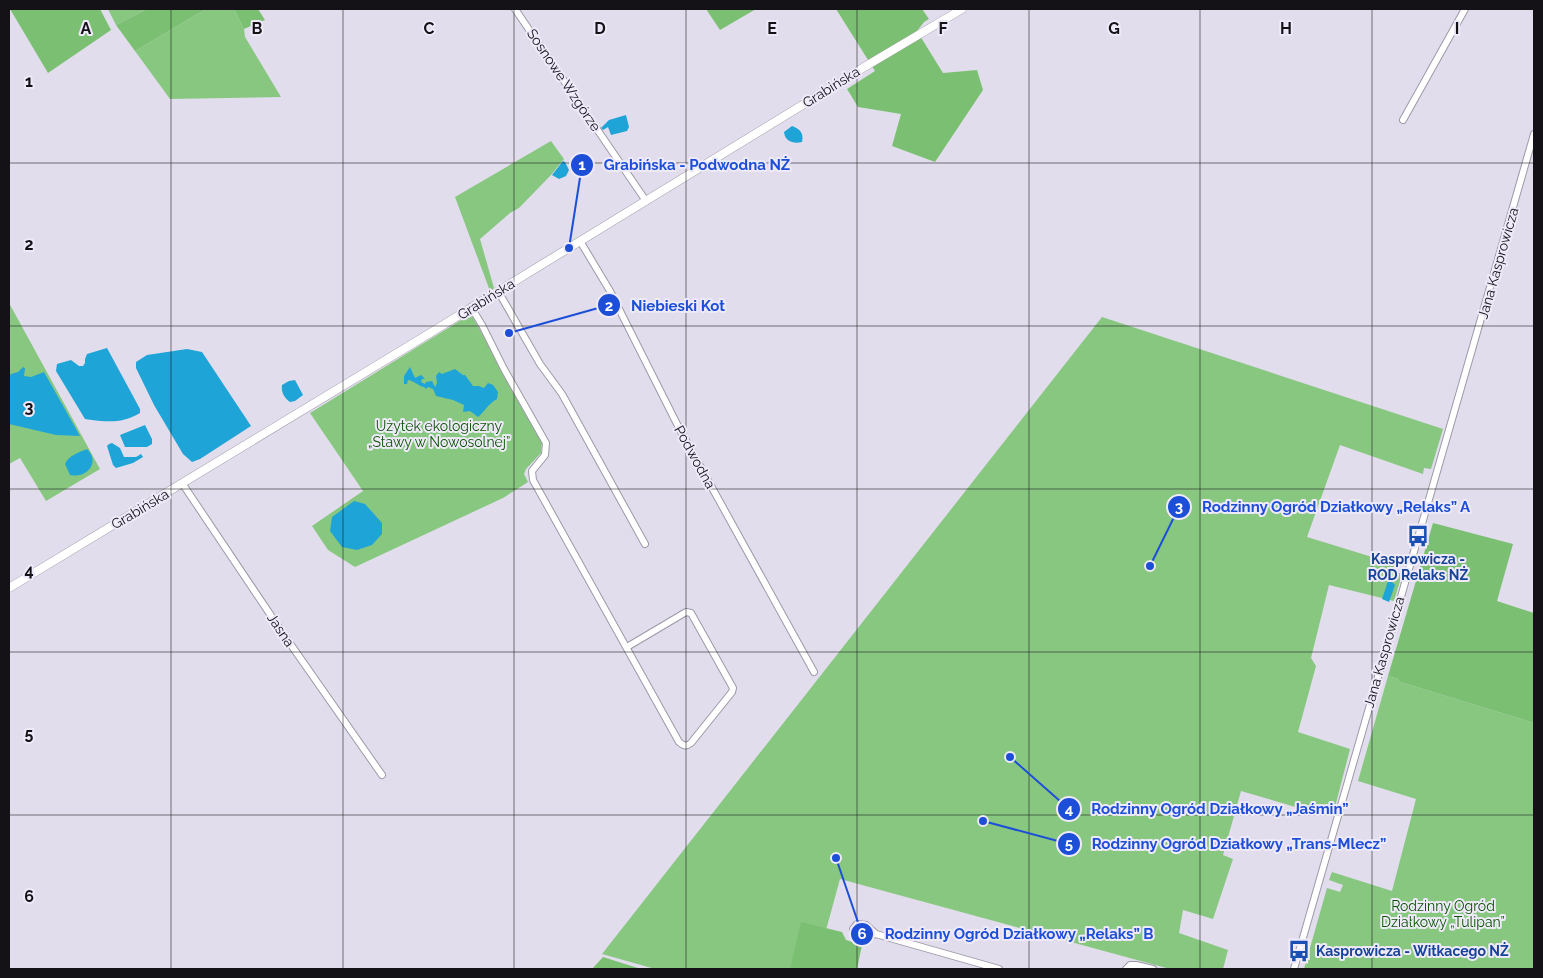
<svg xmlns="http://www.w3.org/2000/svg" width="1543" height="978" viewBox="0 0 1543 978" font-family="Raleway,sans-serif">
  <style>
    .green { fill: #88c780 }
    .forest { fill: #7bc072 }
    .water { fill: #1fa4d7 }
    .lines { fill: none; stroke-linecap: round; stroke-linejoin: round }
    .minor-casing { stroke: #9d99a7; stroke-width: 8 }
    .tertiary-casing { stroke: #9d99a7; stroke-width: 9 }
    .minor { stroke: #fff; stroke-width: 6 }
    .tertiary { stroke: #fff; stroke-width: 8 }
    .grid { fill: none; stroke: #141217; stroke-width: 1; stroke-opacity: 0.55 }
    .labels { text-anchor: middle; stroke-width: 4; stroke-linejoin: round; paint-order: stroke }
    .street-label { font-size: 14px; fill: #141217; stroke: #eeeaf9 }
    .park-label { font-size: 14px; fill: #0b5303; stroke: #eeeaf9 }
    .transit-label { font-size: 14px; font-weight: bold; fill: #164399; stroke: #eeeaf9 }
    .grid-label { font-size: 16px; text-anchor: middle; font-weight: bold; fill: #141217; stroke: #eeeaf9; stroke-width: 4; stroke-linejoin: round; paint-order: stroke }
    .leader { fill: none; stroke: #1d4ed8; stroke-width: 2 }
    .callout-dot { fill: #1d4ed8; stroke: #eeeaf9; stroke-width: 2 }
    .mark-label { font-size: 15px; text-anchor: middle; font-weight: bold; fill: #fff }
    .callout-label { font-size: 15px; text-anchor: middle; font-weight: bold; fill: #1d4ed8; stroke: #eeeaf9; stroke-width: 4; stroke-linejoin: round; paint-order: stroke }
  </style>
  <rect width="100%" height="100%" fill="#e1ddec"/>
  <path class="green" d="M108 9H147L116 25Z
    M206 9H234L244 29 245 37 281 97 170 99 135 51Z
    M551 141 564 159 551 175 519 208 510 213 480 239 494 288 490 291 455 197Z
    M9 303 100 469 46 501 20 458 9 464Z
    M471 314 542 441 541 453 526 469 524 474 528 482 503 498 355 567 328 550 312 526 363 491 310 413Z
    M1102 317 1443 429 1431 469 1424 468 1423 474 1340 445 1307 537 1395 564 1393 571 1402 574 1394 601 1329 585 1311 658 1316 666 1298 732 1350 749 1334 811 1328 810 1326 816 1241 791 1223 855 1233 859 1213 919 1183 910 1179 933 1228 950 1223 969H1170L840 879 817 963 839 969H655L602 954Z
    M1388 676 1398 679 1400 682 1534 723V969H1304L1327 888 1340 892 1343 885 1329 880 1332 872 1392 891 1416 799 1358 781Z"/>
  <path class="forest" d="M10 9H100L111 30 48 73Z
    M147 9H206L135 51 116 25Z
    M234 9H258L265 20 244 29Z
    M706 9H756L720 30Z
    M836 9H922L929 19 924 22 917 31 943 73 977 70 983 90 935 162 892 146 901 114 858 107 847 89 875 71Z
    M1433 523 1513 544 1497 601 1534 613V723L1400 682 1398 679 1388 676Z
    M801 922 842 932 846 940 862 945 857 969H790Z
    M603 957 641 969H592Z"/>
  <path class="water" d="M626 115 629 127 627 131 611 135 608 127 603 130 601 128 609 120Z
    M792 126C800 129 804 133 802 142 794 144 785 142 784 132Z
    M563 161 565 162 569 170 566 176 559 179 552 175Z
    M107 348 140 409V413C121 424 107 422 85 419L56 371 57 364 71 360 79 366H83L85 363V359L87 354Z
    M187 349 202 352 251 426 200 459 192 462 183 454 154 405 136 368V362L147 355Z
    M23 367 25 368 24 376 31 377 44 372 80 436 56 435 9 424V377L11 374 18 372Z
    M410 367 415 378 421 375 425 379H422L421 382 425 384 426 382 432 381 435 387 437 383 436 376 439 372 442 374 455 369 463 375H465L473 386H479L484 388 488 383 493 385 498 392 497 399C490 402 484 412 478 417L470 411 463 412 464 405 453 400 436 396 433 389 428 387 426 389 424 387C418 386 415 381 408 380L407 384H404V376Z
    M295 380 303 395 295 401 290 402C284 398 281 392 282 385L289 381Z
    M145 425 152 439V444L147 447H125L120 435Z
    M112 443 120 448 124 457H136L141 454 143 457 133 463 116 468 113 465 107 446 109 444Z
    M87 449C101 463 86 479 70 475L65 464C68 456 79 452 87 449Z
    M354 501 365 504 382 523V534L372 545 357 550 342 547 330 531 332 517Z
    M1388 581H1391L1395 585 1389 602 1382 599Z"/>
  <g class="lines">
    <g class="minor-casing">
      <path id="minor" d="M515 9 646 201
        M1403 120 1465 9
        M580 241 610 291 679 428 814 672
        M498 291 540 364 562 394 645 544
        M471 307 482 325 504 369 546 443 545 455 532 471 533 480 679 742C684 746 686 747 691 743L732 692 733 688 691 613 686 612 627 647
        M182 483 282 632 382 775
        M876 934 864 938 855 936 853 929 857 924 866 925 876 934 999 969
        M1126 969 1130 965H1136L1153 969
        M1294 969 1534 134"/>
    </g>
    <g class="tertiary-casing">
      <path id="tertiary" d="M9 588 417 341 866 66 962 9"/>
    </g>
    <use href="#minor" class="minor"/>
    <use href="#tertiary" class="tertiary"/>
  </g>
  <path class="grid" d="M171 9V969M343 9V969M514 9V969M686 9V969M857 9V969M1029 9V969M1200 9V969M1372 9V969M9 163H1534M9 326H1534M9 489H1534M9 652H1534M9 815H1534"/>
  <defs>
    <g id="bus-bare" transform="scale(1.725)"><path d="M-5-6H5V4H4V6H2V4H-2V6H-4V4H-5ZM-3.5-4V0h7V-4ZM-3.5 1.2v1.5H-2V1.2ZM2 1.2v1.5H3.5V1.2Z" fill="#1a4fb4" stroke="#eeeaf9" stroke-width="2.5" paint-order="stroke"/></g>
  </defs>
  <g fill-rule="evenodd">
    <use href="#bus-bare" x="1418" y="536"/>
    <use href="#bus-bare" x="1299" y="951"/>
  </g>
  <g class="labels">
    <g class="street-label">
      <text transform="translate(564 80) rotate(56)" y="5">Sosnowe Wzgórze</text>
      <text transform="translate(831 87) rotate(-32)" y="5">Grabińska</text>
      <text transform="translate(1498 263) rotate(-74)" y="5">Jana Kasprowicza</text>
      <text transform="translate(486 299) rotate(-32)" y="5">Grabińska</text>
      <text transform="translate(695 457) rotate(61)" y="5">Podwodna</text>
      <text transform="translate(140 509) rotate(-31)" y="5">Grabińska</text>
      <text transform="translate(281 630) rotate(56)" y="5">Jasna</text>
      <text transform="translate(1384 652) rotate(-74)" y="5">Jana Kasprowicza</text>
    </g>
    <g class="park-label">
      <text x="439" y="431">Użytek ekologiczny<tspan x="439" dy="16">„Stawy w Nowosolnej”</tspan></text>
      <text x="1443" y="911">Rodzinny Ogród<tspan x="1443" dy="16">Działkowy „Tulipan”</tspan></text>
    </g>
    <g class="transit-label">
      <text x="1418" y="564">Kasprowicza -<tspan x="1418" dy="16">ROD Relaks NŻ</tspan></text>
      <text x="1316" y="956" text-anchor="start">Kasprowicza - Witkacego NŻ</text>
    </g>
  </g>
  <g class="grid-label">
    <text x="86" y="34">A</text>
    <text x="257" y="34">B</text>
    <text x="429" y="34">C</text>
    <text x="600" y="34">D</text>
    <text x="772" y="34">E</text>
    <text x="943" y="34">F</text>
    <text x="1114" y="34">G</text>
    <text x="1286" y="34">H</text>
    <text x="1457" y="34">I</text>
    <text x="29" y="87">1</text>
    <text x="29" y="250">2</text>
    <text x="29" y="413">3</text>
    <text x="29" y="576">4</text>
    <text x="29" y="739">5</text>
    <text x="29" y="902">6</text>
  </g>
  <path class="leader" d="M569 248L582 165M509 333L609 305M1150 566L1179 507M1010 757L1069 809M983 821L1069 844M836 858L862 934"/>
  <g class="callout-dot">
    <circle cx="569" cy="248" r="5"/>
    <circle cx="509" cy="333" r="5"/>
    <circle cx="1150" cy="566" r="5"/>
    <circle cx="1010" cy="757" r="5"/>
    <circle cx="983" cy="821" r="5"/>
    <circle cx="836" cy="858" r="5"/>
    <circle cx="582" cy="165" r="12"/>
    <circle cx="609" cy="305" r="12"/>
    <circle cx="1179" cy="507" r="12"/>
    <circle cx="1069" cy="809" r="12"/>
    <circle cx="1069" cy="844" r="12"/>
    <circle cx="862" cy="934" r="12"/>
  </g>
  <g class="mark-label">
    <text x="582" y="170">1</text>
    <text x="609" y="311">2</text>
    <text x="1179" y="512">3</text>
    <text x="1069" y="814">4</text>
    <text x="1069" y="849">5</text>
    <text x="862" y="939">6</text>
  </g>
  <g class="callout-label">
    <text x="697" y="170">Grabińska - Podwodna NŻ</text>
    <text x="678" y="311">Niebieski Kot</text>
    <text x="1336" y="512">Rodzinny Ogród Działkowy „Relaks” A</text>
    <text x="1220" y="814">Rodzinny Ogród Działkowy „Jaśmin”</text>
    <text x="1239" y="849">Rodzinny Ogród Działkowy „Trans-Mlecz”</text>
    <text x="1019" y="939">Rodzinny Ogród Działkowy „Relaks” B</text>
  </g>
  <rect width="1543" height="978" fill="none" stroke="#141217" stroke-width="20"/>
</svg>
